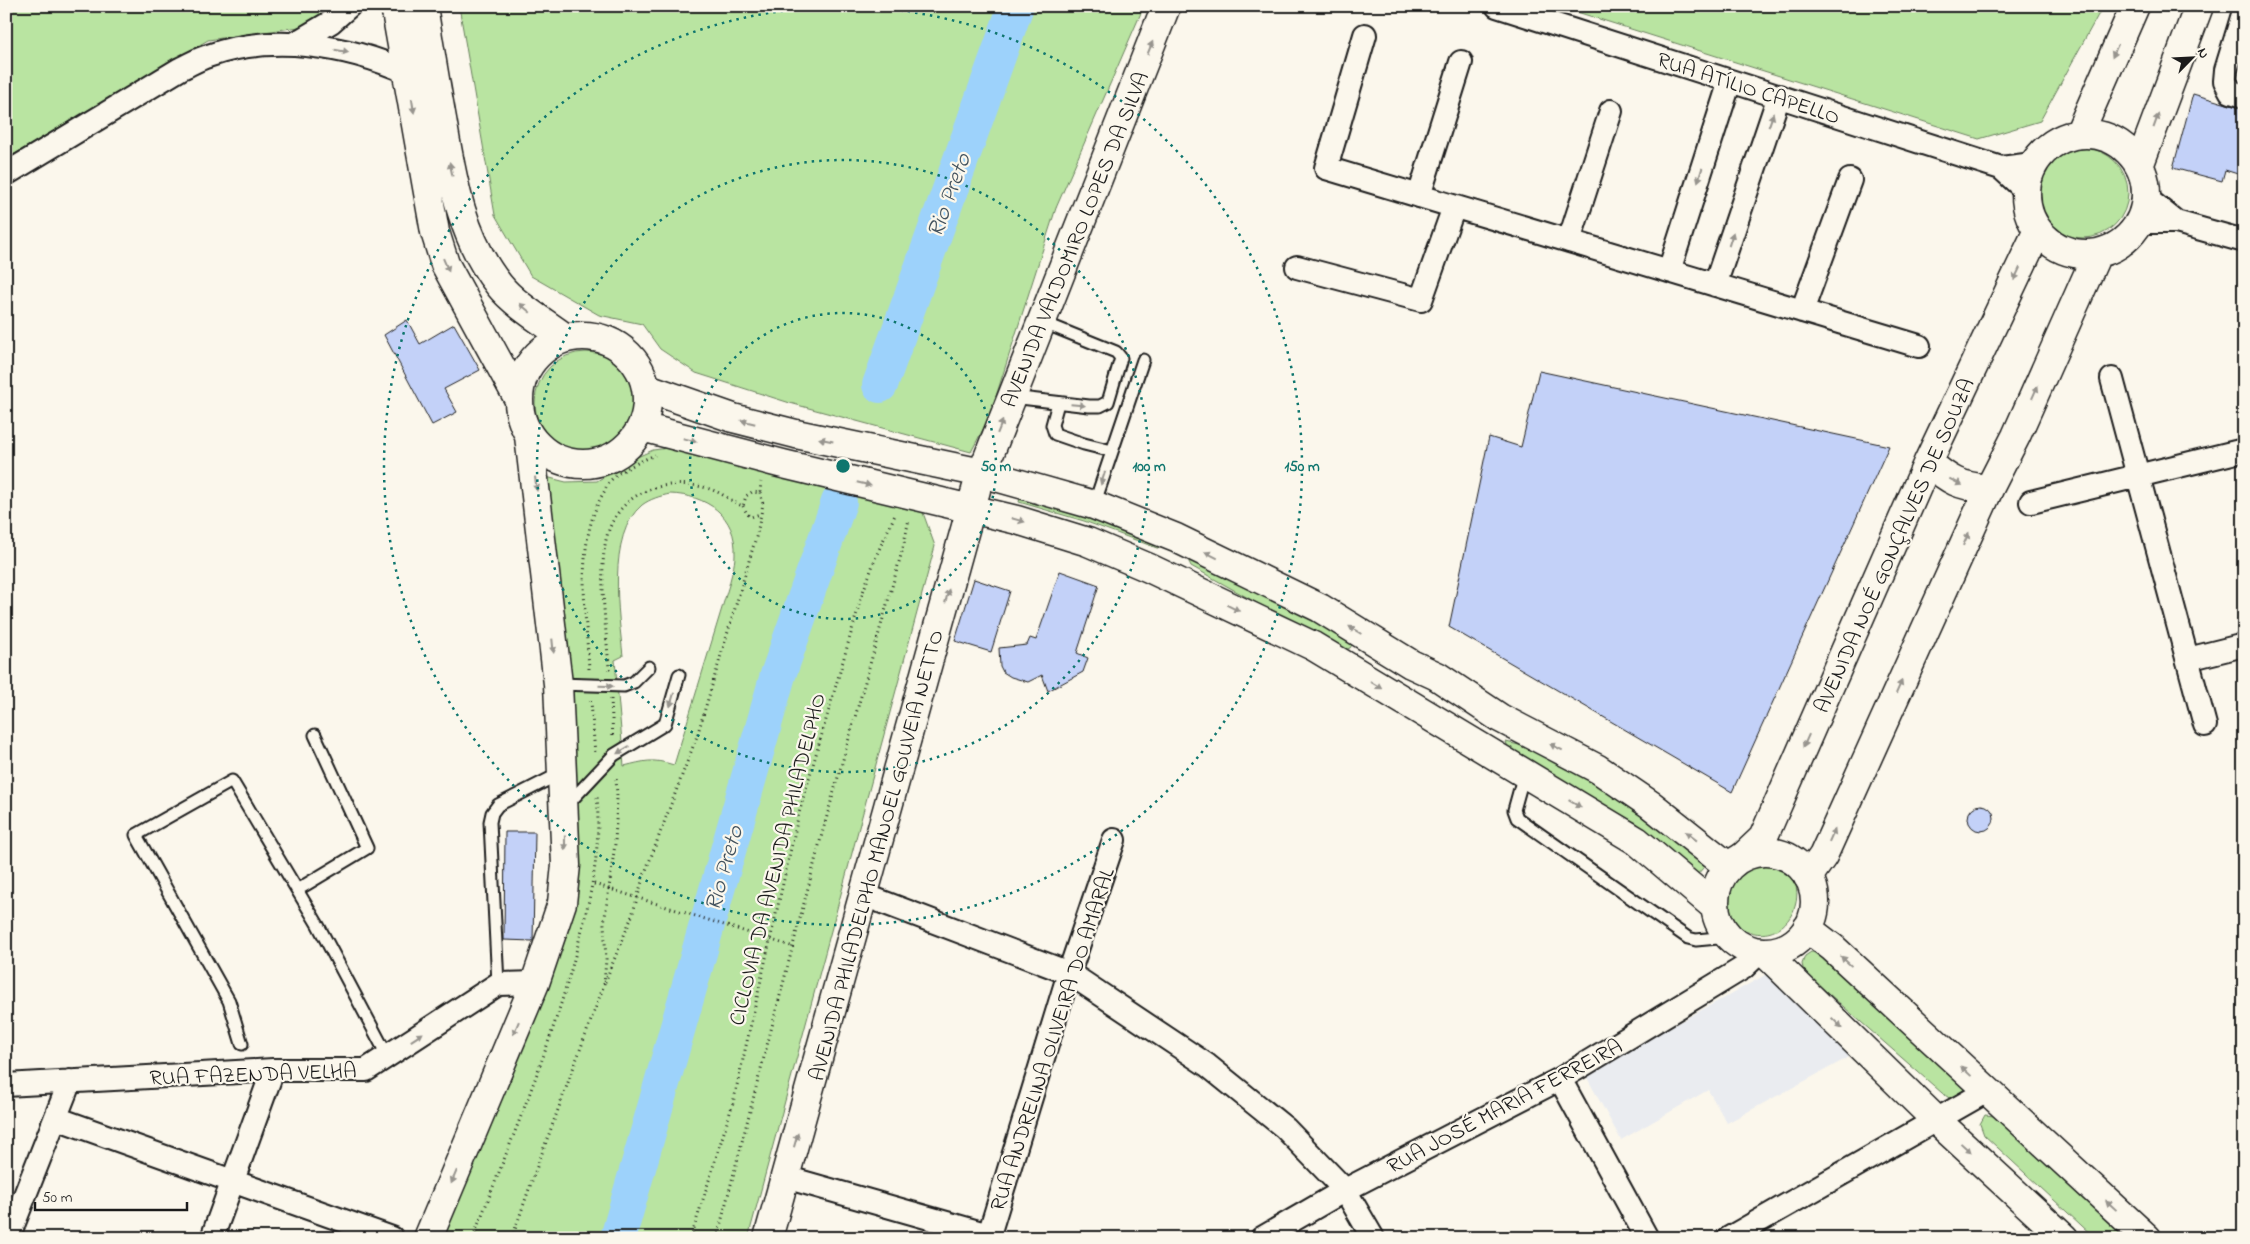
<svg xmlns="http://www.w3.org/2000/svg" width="2250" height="1244" viewBox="0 0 2250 1244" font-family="'Indie Flower',sans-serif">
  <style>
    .built { fill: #eaecf0 }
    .green { fill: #b9e4a1; stroke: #6a805e; fill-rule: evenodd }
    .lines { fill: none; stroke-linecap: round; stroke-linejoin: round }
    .river { stroke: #9dd2fb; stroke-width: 36 }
    .building { fill: #c3d1f8; stroke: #1c1c1c }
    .lane-casing { stroke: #1c1c1c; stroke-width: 15 }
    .street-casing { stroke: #1c1c1c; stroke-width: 26 }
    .secondary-casing { stroke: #1c1c1c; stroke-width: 31 }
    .primary-casing { stroke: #1c1c1c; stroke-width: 31 }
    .path { stroke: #1c1c1c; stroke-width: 3; stroke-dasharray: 1 4; stroke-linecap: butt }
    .lane { stroke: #fbf7ec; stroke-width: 11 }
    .street { stroke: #fbf7ec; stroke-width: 22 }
    .secondary { stroke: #fbf7ec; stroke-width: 28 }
    .primary { stroke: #fbf7ec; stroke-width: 28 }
    .oneway { fill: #97948e }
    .ring { fill: none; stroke: #0f766e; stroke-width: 2.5; stroke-dasharray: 2.5 5 }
    .labels { text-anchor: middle; stroke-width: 4.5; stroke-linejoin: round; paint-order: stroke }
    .street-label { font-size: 22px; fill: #1c1c1c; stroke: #fbf7ec }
    .water-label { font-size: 24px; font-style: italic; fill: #43535f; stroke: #fbf7ec }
    .centre { fill: #0f766e; stroke: #fbf7ec; stroke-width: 2.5 }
    .ring-label { font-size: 15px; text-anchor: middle; font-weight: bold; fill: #0f766e; stroke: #fbf7ec; stroke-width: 4.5; stroke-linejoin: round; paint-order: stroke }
  </style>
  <rect width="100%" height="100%" fill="#fbf7ec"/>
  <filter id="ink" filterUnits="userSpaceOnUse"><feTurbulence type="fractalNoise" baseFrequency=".02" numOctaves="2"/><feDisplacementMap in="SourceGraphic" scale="10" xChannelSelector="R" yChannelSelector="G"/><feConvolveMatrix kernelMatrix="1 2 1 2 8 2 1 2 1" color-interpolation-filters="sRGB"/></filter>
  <g filter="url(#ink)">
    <path class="built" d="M1769 973 1851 1056 1727 1123 1708 1090 1621 1140 1585 1074Z"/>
    <path class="green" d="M6 6H337L306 26 208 40 6 159Z
      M459 6H1144L1056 208 989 418 971 452 790 403 696 373 660 349 642 324 599 315 531 276 495 215Z
      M1558 6H2103L2040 121 1979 139Z
      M2038 193a45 45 0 1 1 90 0a45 45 0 1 1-90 0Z
      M535 403a51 51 0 1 1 102 0a51 51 0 1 1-102 0Z
      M668 448 682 450 922 510 935 546 748 1238H444L553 961 562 934 546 477 566 482 597 481 635 458 653 450ZM670 494C706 495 737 515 735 555 735 565 731 576 729 585L674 765C652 758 645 761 624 766L615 660 623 656C619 615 606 535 642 505 650 499 660 496 670 494Z
      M1022 492 1052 502 1165 548H1157L1084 521 1019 502Z
      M1191 554 1350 635 1353 643 1350 648 1343 651 1191 566 1189 562Z
      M1506 742 1532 748 1651 812 1707 857 1704 867 1696 876 1637 823 1511 755Z
      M1759 857C1826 865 1794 957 1741 928 1727 920 1713 892 1727 878 1735 869 1749 863 1759 857Z
      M1811 952 1821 953 1968 1087 1964 1099 1955 1102 1942 1093 1804 972 1802 964 1805 956Z
      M1985 1115 1994 1116 2129 1238H2095L1984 1135 1980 1124Z"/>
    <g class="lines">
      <path class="river" d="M880 385 1016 6
        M618 1238 778 675 839 502"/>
    </g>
    <path class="building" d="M2193 94 2244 109V176L2225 170 2222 181 2173 168Z
      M407 320 420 344 454 324 480 370 444 389 457 412 432 425 384 335Z
      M1539 371 1889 446 1732 792 1449 627 1489 437 1521 447Z
      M1060 571 1099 585 1077 653 1088 658 1083 672 1048 691 1042 675 1028 682 1011 677 1003 672 1000 666 999 648 1027 645 1030 638 1036 640Z
      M974 579 1010 591 991 652 955 641Z
      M1968 818a13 13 0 1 1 26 0a13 13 0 1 1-26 0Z
      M505 832H535L533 941 504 940Z"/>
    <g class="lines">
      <g class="lane-casing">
        <path id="lane" d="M1012 397 1089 406H1100L1108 402 1121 358 1116 352 1042 322
          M1058 403 1052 425 1055 434 1084 444 1112 451
          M1094 505 1143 360
          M558 684 624 686 634 682 649 667
          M1524 774 1514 810 1517 818 1688 938 1696 940 1729 937
          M566 806 614 755 665 724 679 675
          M297 890 367 848 315 735
          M498 984 490 822 492 813 498 805 561 773
          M242 1044 229 1001 136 835 232 781 318 925 388 1057"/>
      </g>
      <g class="street-casing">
        <path id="street" d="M1497 6 2001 168 2026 191
          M2244 11 2226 70 2225 81 2231 92 2244 96
          M1365 35 1326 168 1919 346
          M294 44 331 22 349 6
          M2001 168 2033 164
          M6 174 180 69C189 65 198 59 208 56 272 33 346 45 407 72
          M1419 196 1461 62
          M2146 198 2176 222
          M2139 222H2176L2244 241
          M1569 241 1611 111
          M1297 267 1421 300 1454 207
          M1669 271 1730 81
          M1715 285 1779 96
          M1802 311 1850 180
          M2112 379 2205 725
          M2031 502 2244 450
          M2188 659 2244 645
          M864 895 1069 973 1207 1065 1285 1128 1345 1190 1373 1238
          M1560 1079 1647 1238
          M6 1085 273 1070H366L498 984 535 983
          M56 1118 392 1238
          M785 1177 989 1235 992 1238
          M8 1238 70 1081
          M212 1238 273 1070
          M988 1238 1069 973 1114 840
          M1262 1238 1345 1190 1560 1079 1743 968 1760 952
          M1729 1238 1987 1091"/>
      </g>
      <g class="secondary-casing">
        <path id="secondary" d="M2079 134 2135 6
          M2026 194a60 60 0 1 1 120 0a60 60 0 1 1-120 0Z
          M2139 166 2199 6
          M1928 462C1950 481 1959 486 1989 489
          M982 473 1166 6
          M1744 856 1763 838 1928 462 2038 230
          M1808 877 1823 856 1989 489 2016 436 2097 254"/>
      </g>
      <g class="primary-casing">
        <path id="primary" d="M395 6 435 232 445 264 518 398
          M423 6C429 44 435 81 442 119 452 177 461 238 499 285 515 305 544 322 564 337
          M519 400a64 64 0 1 1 128 0a64 64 0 1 1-128 0Z
          M647 388 733 418 796 434 982 473 1094 505 1176 538 1320 608 1411 664 1437 676 1500 718 1598 769 1651 805 1729 867
          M642 427 783 464 1017 520 1088 542 1149 568 1313 646 1637 841 1715 907
          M1715 902a50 50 0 1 1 100 0a50 50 0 1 1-100 0Z
          M1807 928 1833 948 2147 1238
          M1764 952 1935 1119 2064 1238
          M428 1238 535 983 562 903 566 865 558 684 529 436
          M768 1238 976 490"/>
      </g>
      <path class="path" d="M743 506 747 514 751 517 760 514
        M589 669C586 614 574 542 604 492 606 488 608 482 612 479 619 471 645 459 655 455
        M609 670C607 633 598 576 606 540 615 499 651 481 690 485 701 486 713 489 723 495 730 499 734 503 743 506L746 496 752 492 760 493 761 482
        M611 699 613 738
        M591 701 595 754
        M594 884 794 947
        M605 982 632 916 643 878 697 736 757 534 763 504 760 493
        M473 1238C510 1143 550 1050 576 952 591 896 601 854 597 795
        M512 1238 535 1172 604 985 606 959 604 924 615 844 617 798 616 776
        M691 1238 733 1103 799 813 863 592 877 554 895 515
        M717 1238 823 830 903 548 909 519"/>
      <use href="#lane" class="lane"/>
      <use href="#street" class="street"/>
      <use href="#secondary" class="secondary"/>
      <use href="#primary" class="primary"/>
    </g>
    <defs><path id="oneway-solid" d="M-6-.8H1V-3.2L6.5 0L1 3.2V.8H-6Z" transform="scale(1.25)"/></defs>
    <g class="oneway">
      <use href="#oneway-solid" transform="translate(1150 48) rotate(-68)"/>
      <use href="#oneway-solid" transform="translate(342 51) rotate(10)"/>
      <use href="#oneway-solid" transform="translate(2115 51) rotate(114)"/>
      <use href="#oneway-solid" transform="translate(413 106) rotate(81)"/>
      <use href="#oneway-solid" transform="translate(1771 120) rotate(-71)"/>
      <use href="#oneway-solid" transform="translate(2156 121) rotate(-70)"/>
      <use href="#oneway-solid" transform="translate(451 169) rotate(-102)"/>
      <use href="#oneway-solid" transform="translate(1700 175) rotate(108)"/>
      <use href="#oneway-solid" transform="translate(1731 239) rotate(-72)"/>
      <use href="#oneway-solid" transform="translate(446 265) rotate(67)"/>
      <use href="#oneway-solid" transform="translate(2017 274) rotate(115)"/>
      <use href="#oneway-solid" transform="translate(525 308) rotate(-140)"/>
      <use href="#oneway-solid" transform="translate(2035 392) rotate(-66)"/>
      <use href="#oneway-solid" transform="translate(1078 405) rotate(5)"/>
      <use href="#oneway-solid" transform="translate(748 422) rotate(-166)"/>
      <use href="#oneway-solid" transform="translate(1000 427) rotate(-68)"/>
      <use href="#oneway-solid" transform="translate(690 440) rotate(14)"/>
      <use href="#oneway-solid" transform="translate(826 440) rotate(-168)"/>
      <use href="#oneway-solid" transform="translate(1103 478) rotate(108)"/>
      <use href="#oneway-solid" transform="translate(1956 482) rotate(27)"/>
      <use href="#oneway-solid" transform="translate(536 484) rotate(82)"/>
      <use href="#oneway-solid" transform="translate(864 484) rotate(14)"/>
      <use href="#oneway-solid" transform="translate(1018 520) rotate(16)"/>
      <use href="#oneway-solid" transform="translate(1966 539) rotate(-66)"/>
      <use href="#oneway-solid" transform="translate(1211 555) rotate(-154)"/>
      <use href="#oneway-solid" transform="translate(947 596) rotate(-75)"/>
      <use href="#oneway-solid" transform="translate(1233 608) rotate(26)"/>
      <use href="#oneway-solid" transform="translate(1355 630) rotate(-148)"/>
      <use href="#oneway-solid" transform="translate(553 646) rotate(84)"/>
      <use href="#oneway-solid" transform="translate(1376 685) rotate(31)"/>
      <use href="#oneway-solid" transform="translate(606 686) rotate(1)"/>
      <use href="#oneway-solid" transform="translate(1899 687) rotate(-66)"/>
      <use href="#oneway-solid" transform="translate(672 700) rotate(106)"/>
      <use href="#oneway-solid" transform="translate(1806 741) rotate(114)"/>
      <use href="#oneway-solid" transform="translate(1556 747) rotate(-153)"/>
      <use href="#oneway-solid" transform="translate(623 750) rotate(149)"/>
      <use href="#oneway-solid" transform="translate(1575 804) rotate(31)"/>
      <use href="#oneway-solid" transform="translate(1832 835) rotate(-66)"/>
      <use href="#oneway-solid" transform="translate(1691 836) rotate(-142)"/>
      <use href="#oneway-solid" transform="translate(565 843) rotate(89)"/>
      <use href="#oneway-solid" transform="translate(1846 961) rotate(-137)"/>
      <use href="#oneway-solid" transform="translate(1837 1023) rotate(44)"/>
      <use href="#oneway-solid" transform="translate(516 1028) rotate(113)"/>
      <use href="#oneway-solid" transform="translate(417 1037) rotate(-34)"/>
      <use href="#oneway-solid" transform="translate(1966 1071) rotate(-137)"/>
      <use href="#oneway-solid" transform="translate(796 1140) rotate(-74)"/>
      <use href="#oneway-solid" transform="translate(1966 1148) rotate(43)"/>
      <use href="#oneway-solid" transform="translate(454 1177) rotate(113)"/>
      <use href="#oneway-solid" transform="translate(2111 1205) rotate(-137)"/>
    </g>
  </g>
  <g class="ring">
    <circle cx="843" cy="466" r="153"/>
    <circle cx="843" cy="466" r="306"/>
    <circle cx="843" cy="466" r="459"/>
  </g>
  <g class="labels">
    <g class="street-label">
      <text transform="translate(1749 87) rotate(18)" y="8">RUA ATÍLIO CAPELLO</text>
      <text transform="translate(1074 239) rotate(-68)" y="8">AVENIDA VALDOMIRO LOPES DA SILVA</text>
      <text transform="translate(1893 545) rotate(-66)" y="8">AVENIDA NOÉ GONÇALVES DE SOUZA</text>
      <text transform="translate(875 855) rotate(-75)" y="8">AVENIDA PHILADELPHO MANOEL GOUVEIA NETTO</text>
      <text transform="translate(776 859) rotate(-76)" y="8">CICLOVIA DA AVENIDA PHILADELPHO</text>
      <text transform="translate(1051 1039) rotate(-72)" y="8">RUA ANDRELINA OLIVEIRA DO AMARAL</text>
      <text transform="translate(253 1073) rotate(-2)" y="8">RUA FAZENDA VELHA</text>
      <text transform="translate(1504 1105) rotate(-28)" y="8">RUA JOSÉ MARIA FERREIRA</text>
    </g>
    <g class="water-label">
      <text transform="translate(948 195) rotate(-70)" y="8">Rio Preto</text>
      <text transform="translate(723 868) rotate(-74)" y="8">Rio Preto</text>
    </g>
  </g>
  <circle cx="843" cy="466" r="8" class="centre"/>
  <g class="ring-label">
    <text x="996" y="471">50 m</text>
    <text x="1149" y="471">100 m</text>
    <text x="1302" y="471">150 m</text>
  </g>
  <rect width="2250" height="1244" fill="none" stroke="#fbf7ec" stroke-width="25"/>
  <rect x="12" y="12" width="2225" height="1219" fill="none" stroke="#1c1c1c" stroke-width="2" filter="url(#ink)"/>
  <g transform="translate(2192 58) rotate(66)" stroke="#fbf7ec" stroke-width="4" paint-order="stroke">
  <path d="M0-4L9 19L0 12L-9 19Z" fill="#1c1c1c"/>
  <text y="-8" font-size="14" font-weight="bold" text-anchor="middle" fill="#1c1c1c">N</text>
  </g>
  <path d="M35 1202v8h152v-8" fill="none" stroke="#1c1c1c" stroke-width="2.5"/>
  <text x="42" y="1202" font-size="15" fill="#1c1c1c" stroke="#fbf7ec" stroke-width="4" paint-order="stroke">50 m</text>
</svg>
